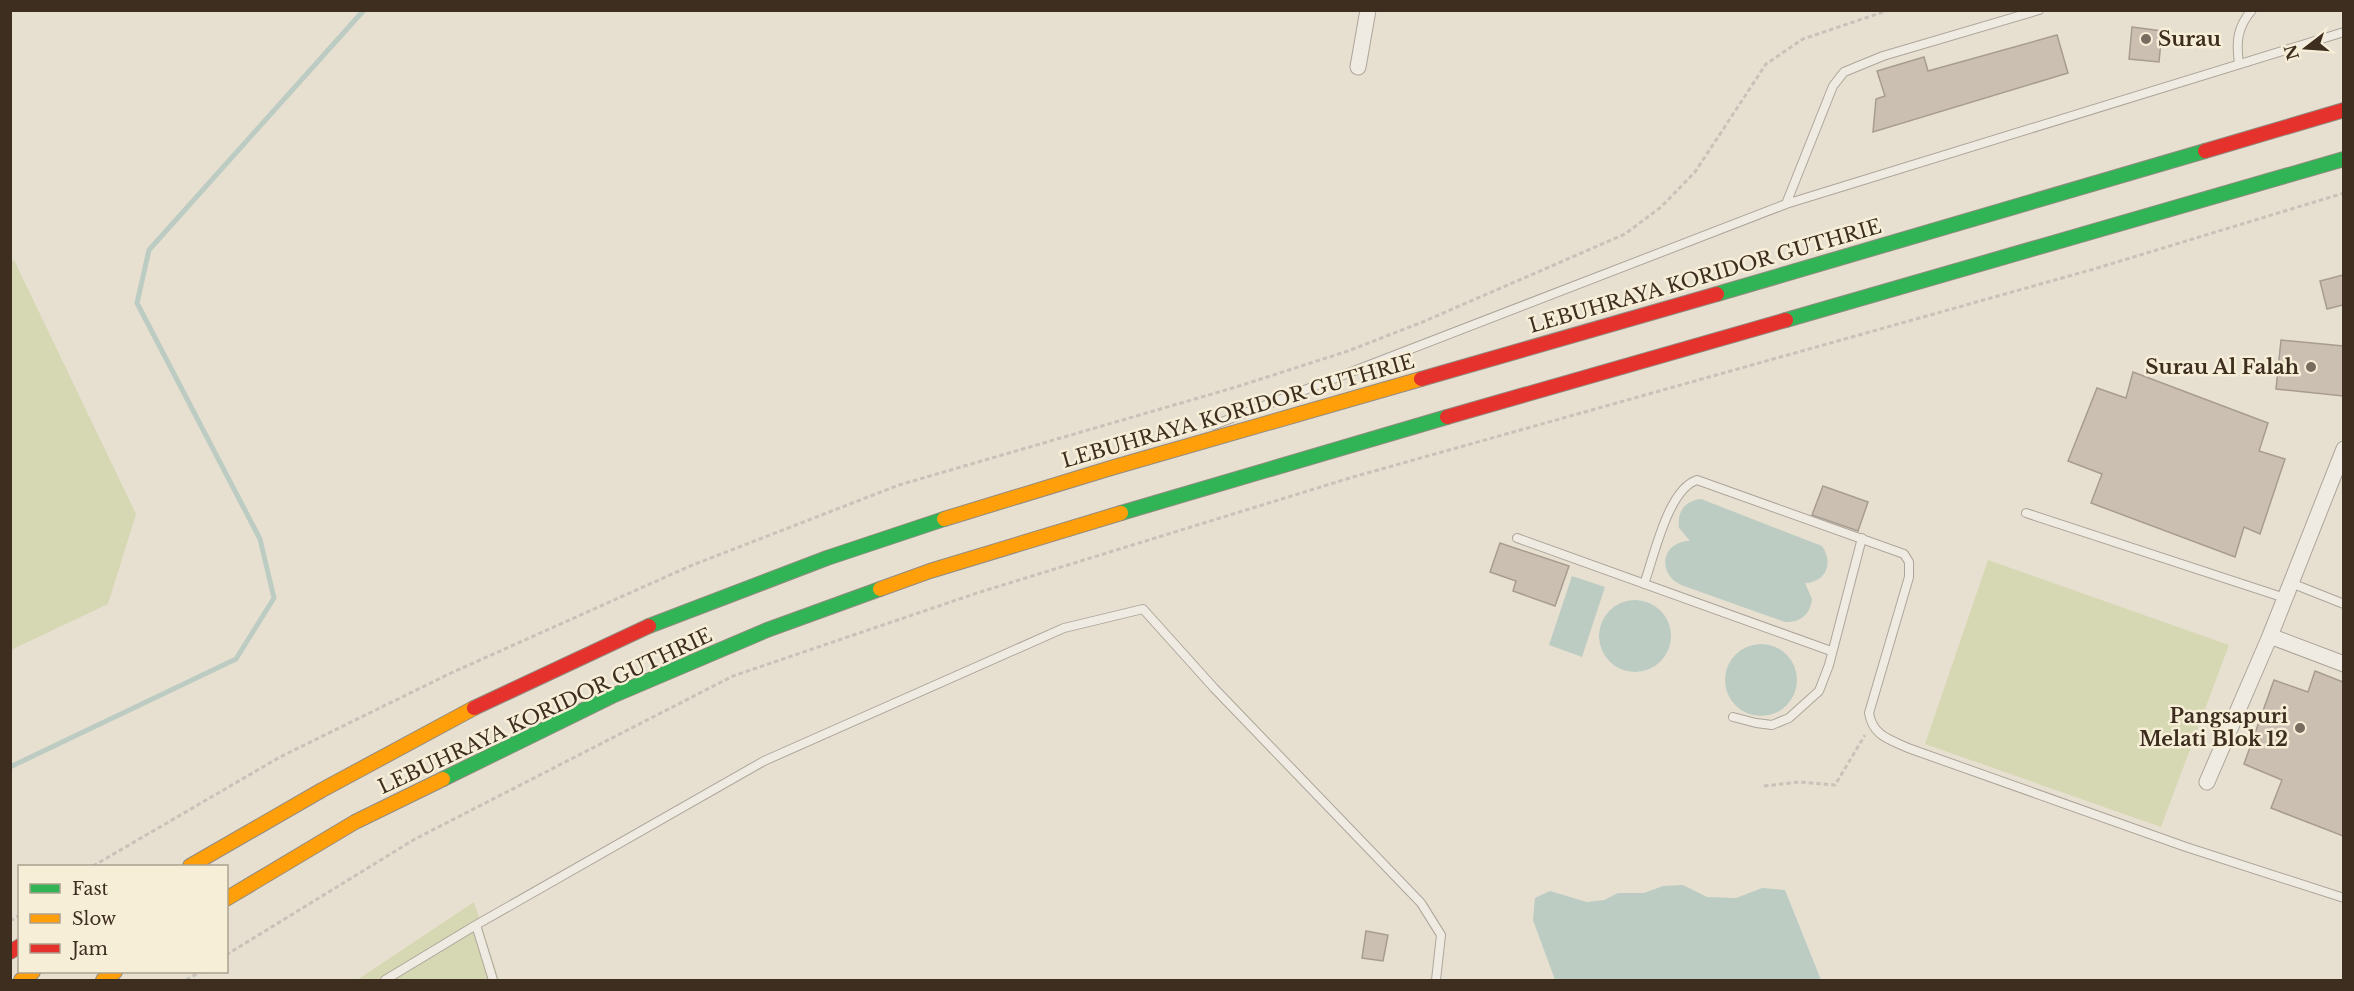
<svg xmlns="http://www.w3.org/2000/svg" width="2354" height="991" viewBox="0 0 2354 991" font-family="'Libre Baskerville',serif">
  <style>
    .green { fill: #d6d7b3 }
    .water { fill: #bcccc2 }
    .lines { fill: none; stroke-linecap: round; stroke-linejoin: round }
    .stream { stroke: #bcccc2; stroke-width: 5 }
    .building { fill: #cbbfb2; stroke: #a89c90; stroke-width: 1.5 }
    .lane-casing { stroke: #ada599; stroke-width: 10 }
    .street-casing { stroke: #ada599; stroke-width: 17 }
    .fast-casing { stroke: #928b80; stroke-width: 16 }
    .slow-casing { stroke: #928b80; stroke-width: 16 }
    .jam-casing { stroke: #928b80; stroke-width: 16 }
    .path { stroke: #c8c2b9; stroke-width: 3; stroke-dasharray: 4.5 3; stroke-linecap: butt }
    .lane { stroke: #efebe3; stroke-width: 8 }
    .street { stroke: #efebe3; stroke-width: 15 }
    .fast { stroke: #30b455; stroke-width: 14 }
    .slow { stroke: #ff9f0a; stroke-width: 14 }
    .jam { stroke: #e5322d; stroke-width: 14 }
    .poi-dot { fill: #786c5e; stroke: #f7eed8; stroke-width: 2 }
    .labels { text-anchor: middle; stroke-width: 5; stroke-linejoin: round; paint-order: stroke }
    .poi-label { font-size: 20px; font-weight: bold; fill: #3d2e20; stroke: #f7eed8; text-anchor: end }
    .street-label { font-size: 20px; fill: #3d2e20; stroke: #f7eed8 }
  </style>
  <rect width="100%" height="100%" fill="#e7e0d1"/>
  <path class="green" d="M10 260H14L136 514 108 604 11 650Z
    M1988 560 2229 645 2161 827 1925 744Z
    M474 902 499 980H357Z"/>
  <path class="water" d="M1701 499 1822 546C1834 563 1826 582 1805 583L1812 599C1810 615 1801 622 1785 622L1681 585C1656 573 1662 541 1690 541L1679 528C1677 512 1684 501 1701 499Z
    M1572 576 1605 587 1582 657 1549 645Z
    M1599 636a36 36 0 1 1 72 0a36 36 0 1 1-72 0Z
    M1725 680a36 36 0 1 1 72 0a36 36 0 1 1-72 0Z
    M1683 885 1707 897 1736 898 1762 888 1785 890 1821 980H1555L1533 920 1535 898 1550 891 1587 902 1604 900 1618 893H1644L1663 886Z"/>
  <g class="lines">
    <path class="stream" d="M10 767 236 659 274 598 260 539 137 303 149 250 364 10"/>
  </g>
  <path class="building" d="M2132 27 2162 31 2159 62 2129 59Z
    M2057 35 2068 73 1873 132 1876 99 1885 96 1877 71 1924 57 1928 71Z
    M2343 275V305L2327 309 2320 281Z
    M2281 340 2343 346V396L2276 389Z
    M2133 372 2268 423 2259 451 2285 459 2260 534 2244 527 2235 557 2091 503 2102 474 2068 461 2097 388 2126 398Z
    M1823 486 1868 502 1858 531 1812 515Z
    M1500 543 1569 566 1555 606 1513 591 1516 581 1490 572Z
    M2315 671 2343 682V836L2271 808 2282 780 2244 764 2274 680 2308 692Z
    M1366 931 1388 935 1383 961 1362 958Z"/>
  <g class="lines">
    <g class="lane-casing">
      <path id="lane" d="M2239 64C2236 42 2237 27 2252 10
        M1786 204 1833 86 1844 72 1883 56 2039 10
        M1214 425 1786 204 2344 32
        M2026 513 2285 598
        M1517 538 1831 651
        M2291 583 2344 604
        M1644 584C1654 557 1668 489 1697 480L1904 554 1909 562V577L1869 713C1873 736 1889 739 1908 748L2186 847 2344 898
        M1733 717 1756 723 1772 725 1789 718 1819 691 1829 665 1862 538
        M385 980 476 925
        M493 980 476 925 764 761 1064 628 1143 609 1214 688 1421 903 1441 935 1436 980"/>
    </g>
    <g class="street-casing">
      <path id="street" d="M1358 67 1368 10
        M2270 636 2344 664
        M2207 782 2270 636 2344 449"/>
    </g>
    <g class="fast-casing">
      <path id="fast" d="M1717 294 2205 151
        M1786 320 2344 159
        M1121 513 1447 417
        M649 626 827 558 944 519
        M443 779 612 696 767 630 880 589"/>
    </g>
    <g class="slow-casing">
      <path id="slow" d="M944 519 1111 468 1421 379
        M880 589 930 571 1121 513
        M190 866 322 790 474 708
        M226 899 355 822 443 779
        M21 980 33 972
        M103 980 115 972"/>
    </g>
    <g class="jam-casing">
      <path id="jam" d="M2205 151 2344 110
        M1421 379 1717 294
        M1447 417 1786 320
        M474 708 649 626
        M10 952 20 946"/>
    </g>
    <path class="path" d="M1764 786 1799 782 1835 785 1865 735
      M93 866 280 757 451 673 690 566 899 485 1236 387 1348 351 1425 321 1625 234 1661 207 1695 172 1766 64 1803 39 1889 10
      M10 921 20 915
      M226 955 415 839 733 676 977 593 1353 477 2094 269 2344 193
      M186 980 200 972"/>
    <use href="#lane" class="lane"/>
    <use href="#street" class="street"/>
    <use href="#fast" class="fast"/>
    <use href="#slow" class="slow"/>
    <use href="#jam" class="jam"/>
  </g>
  <g class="poi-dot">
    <circle cx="2146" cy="39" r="6"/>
    <circle cx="2311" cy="367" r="6"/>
    <circle cx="2300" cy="728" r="6"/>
  </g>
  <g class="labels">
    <g class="poi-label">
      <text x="2158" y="46" text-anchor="start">Surau</text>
      <text x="2299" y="374">Surau Al Falah</text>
      <text x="2288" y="723">Pangsapuri<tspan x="2288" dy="23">Melati Blok 12</tspan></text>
    </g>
    <g class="street-label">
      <text transform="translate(1705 276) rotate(-16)" y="7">LEBUHRAYA KORIDOR GUTHRIE</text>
      <text transform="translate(1238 411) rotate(-16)" y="7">LEBUHRAYA KORIDOR GUTHRIE</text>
      <text transform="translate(545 711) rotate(-25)" y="7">LEBUHRAYA KORIDOR GUTHRIE</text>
    </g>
  </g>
  <rect width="2354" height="991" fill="none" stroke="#3d2e20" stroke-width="24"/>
  <rect x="18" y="865" width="210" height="108" fill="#f7eed8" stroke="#ada18e" stroke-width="1.5"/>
  <rect x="30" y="884" width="30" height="9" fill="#30b455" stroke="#ada18e" stroke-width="1.5"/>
  <text x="72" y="895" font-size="18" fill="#3d2e20">Fast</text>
  <rect x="30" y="914" width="30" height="9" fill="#ff9f0a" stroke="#ada18e" stroke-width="1.5"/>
  <text x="72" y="925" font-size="18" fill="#3d2e20">Slow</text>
  <rect x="30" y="944" width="30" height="9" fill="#e5322d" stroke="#ada18e" stroke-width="1.5"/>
  <text x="72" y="955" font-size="18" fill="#3d2e20">Jam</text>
  <g transform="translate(2306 48) rotate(253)" stroke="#f7eed8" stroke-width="4.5" paint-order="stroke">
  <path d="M0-4.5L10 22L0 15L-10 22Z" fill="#3d2e20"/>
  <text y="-9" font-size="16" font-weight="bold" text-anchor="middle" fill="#3d2e20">N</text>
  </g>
</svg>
